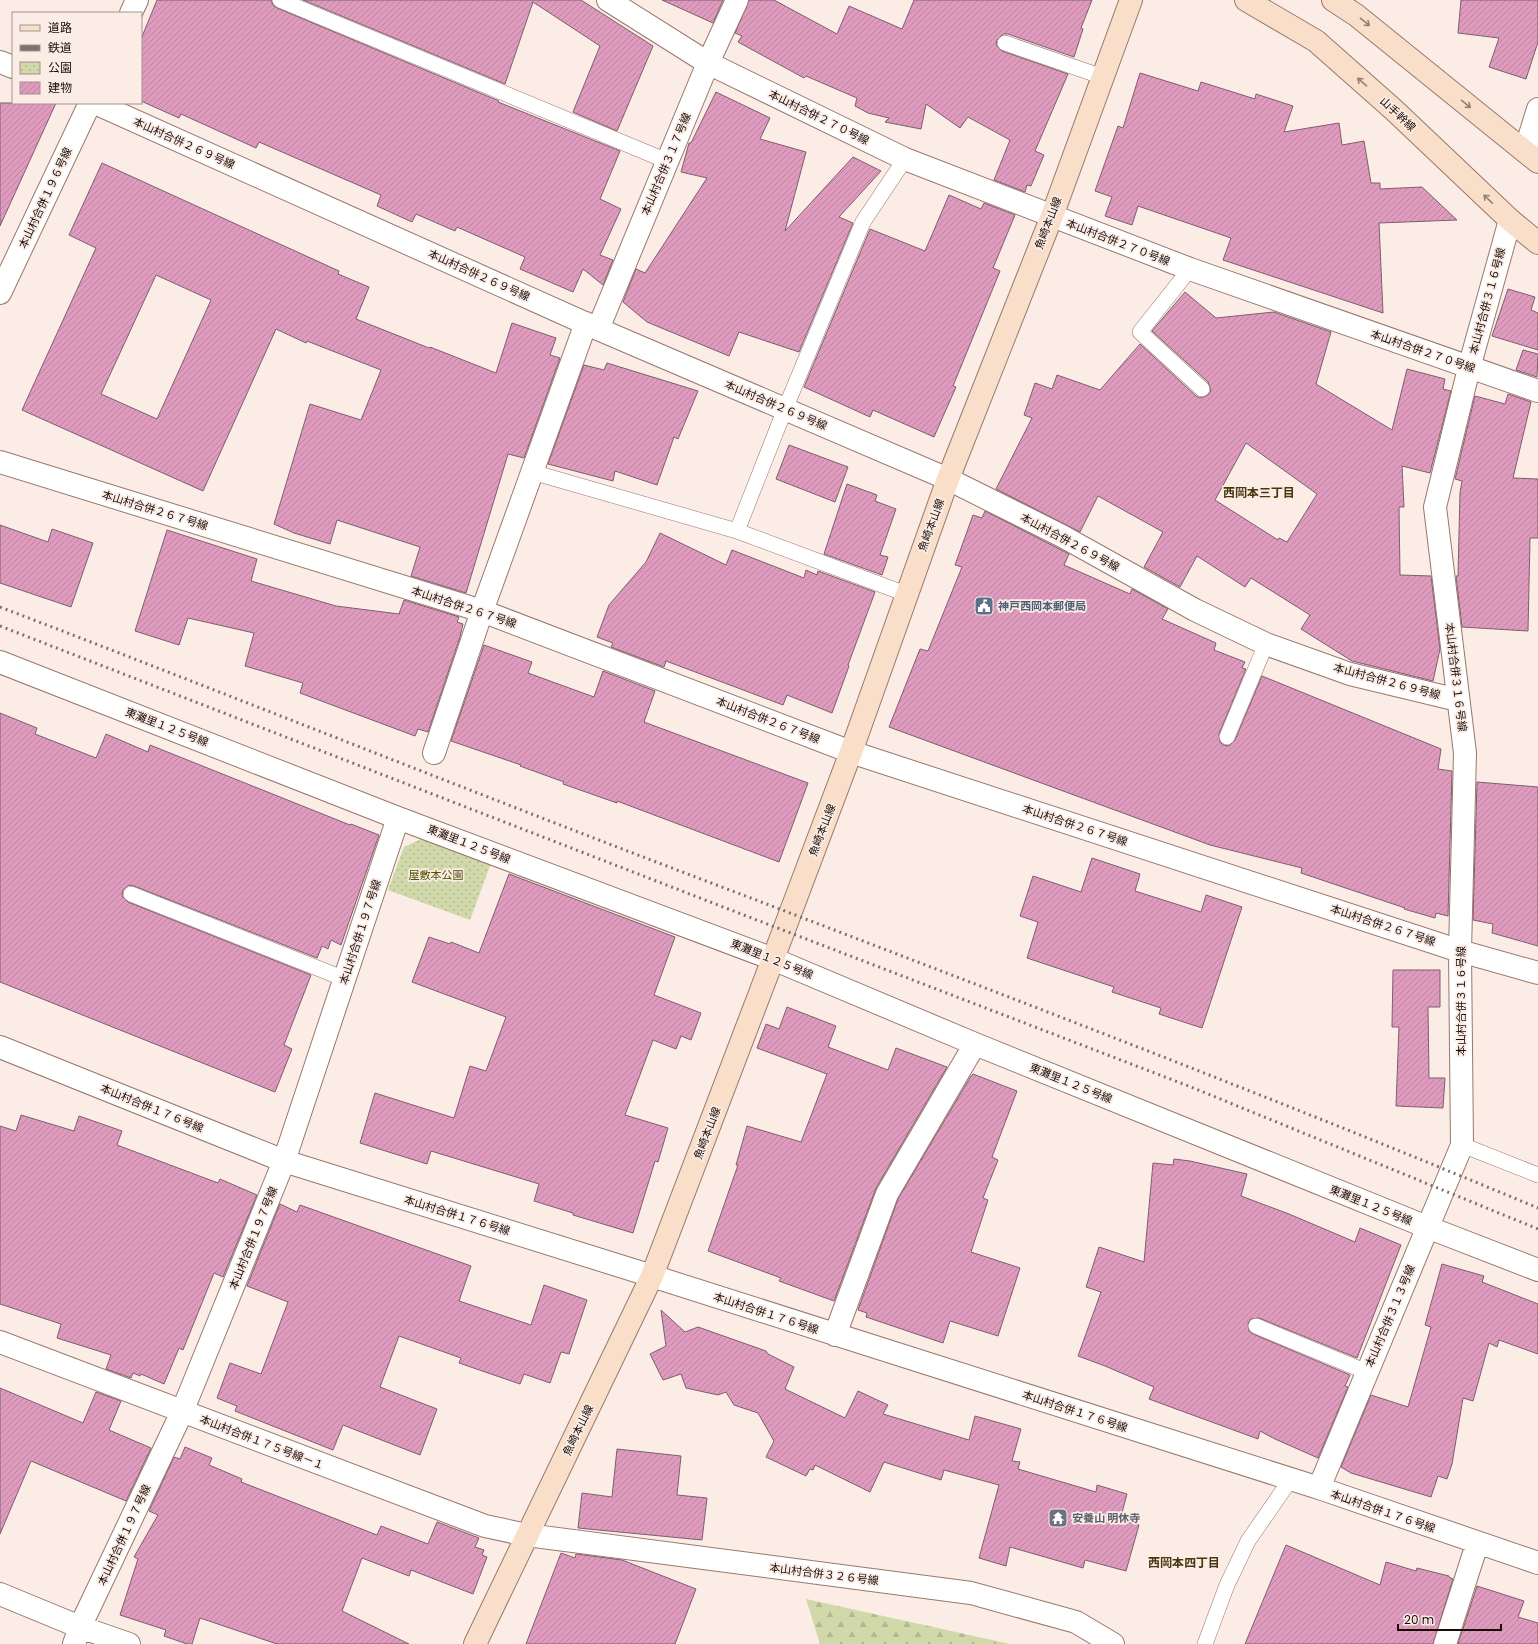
<svg xmlns="http://www.w3.org/2000/svg" width="1538" height="1644" viewBox="0 0 1538 1644" font-family="Poppins,'Noto Sans JP',sans-serif">
  <style>
    .forest { fill: url(#forest-firs) }
    .park { fill: url(#park-dots) }
    .building { fill: url(#building-hatch); stroke: #7d5e6e; fill-rule: evenodd }
    .lines { fill: none; stroke-linecap: round; stroke-linejoin: round }
    .lane-casing { stroke: #99786b; stroke-width: 16 }
    .street-casing { stroke: #99786b; stroke-width: 24 }
    .secondary-casing { stroke: #99786b; stroke-width: 24 }
    .lane { stroke: #fff; stroke-width: 15 }
    .street { stroke: #fff; stroke-width: 22 }
    .secondary { stroke: #f9deca; stroke-width: 22 }
    .rail { stroke: #7f726c; stroke-width: 3; stroke-dasharray: 2 4; stroke-linecap: butt }
    .oneway { stroke: #948073 }
    .labels { text-anchor: middle; stroke-width: 3.5; stroke-linejoin: round; paint-order: stroke }
    .street-label { font-size: 11px; fill: #190d08; stroke: #fbece6 }
    .service-label { font-size: 11px; font-weight: bold; fill: #4e5e75; stroke: #fbece6; text-anchor: start }
    .park-label { font-size: 11px; fill: #4e5400; stroke: #fbece6 }
    .worship-label { font-size: 11px; font-weight: bold; fill: #5b616d; stroke: #fbece6; text-anchor: start }
    .neighbourhood-label { font-size: 12px; font-weight: bold; fill: #49360f; stroke: #fbece6 }
  </style>
  <defs>
    <pattern id="forest-firs" width="22" height="20" patternUnits="userSpaceOnUse"><rect width="22" height="20" fill="#d1d8aa"/><path d="M5 1l3.5 6h-7zM16 11l3.5 6h-7z" fill="#b3b891"/></pattern>
    <pattern id="park-dots" width="8" height="8" patternUnits="userSpaceOnUse"><rect width="8" height="8" fill="#d1d8aa"/><path d="M2 2h.1M6 6h.1" fill="none" stroke="#b3b891" stroke-width="1.8" stroke-linecap="round"/></pattern>
    <pattern id="building-hatch" width="6" height="6" patternUnits="userSpaceOnUse"><rect width="6" height="6" fill="#de9bbe"/><path d="M-1 1l2-2M0 6l6-6M5 7l2-2" fill="none" stroke="#be84a2"/></pattern>
  </defs>
  <rect width="100%" height="100%" fill="#fbece6"/>
  <path class="forest" d="M806 1599 1010 1644H820Z"/>
  <path class="park" d="M423 838 491 863 470 920 388 890 404 847Z"/>
  <path class="building" d="M157 0H271L273 5 277 8 499 101 498 102 620 151 600 199 621 209 600 255 613 260 603 285 583 269 573 292 520 269 525 257 457 227 455 231 416 214 412 222 377 206 381 195 259 142 256 148 181 114 179 118 141 101V39Z
    M303 0H581L653 46 617 131 573 112 600 46 533 2 505 84Z
    M662 0H723L713 23Z
    M749 0H774L837 34 849 6 902 29 914 0H1092L1081 28 1083 29 1074 57 1008 34H1003L997 40 996 45 1002 51 1068 74 1035 151 1044 155 1031 186 1027 185 1025 192 994 180 1010 140 968 117 960 128 926 104 921 129 885 122 889 118 868 113 855 106 857 98 806 76 804 78 738 42 742 36 735 33Z
    M1461 0H1538V42L1526 79 1489 67 1499 38 1458 33Z
    M1140 73 1198 91 1201 82 1255 99 1256 94 1293 106 1284 132 1339 123 1342 145 1364 141 1371 183H1380V189L1422 187 1457 220 1379 223 1383 313 1223 260 1231 238 1138 206 1132 225 1105 216 1112 197 1095 191 1118 126 1123 128Z
    M716 92 770 118 760 139 806 152 785 231 853 157 881 171 839 217 853 223 799 352 739 332 729 356 647 322 623 302 636 269 645 273 707 178 681 172 689 143H691Z
    M0 103H56L0 226Z
    M102 163 339 271 338 274 369 287 356 319 429 348 430 347 496 373 512 323 556 338 550 355 560 358 524 458 508 454 466 593 411 576 420 547 337 520 330 544 294 533 274 524 310 404 361 420 381 370 307 341 306 343 276 329 203 491 22 410 96 248 69 235ZM156 275 211 300 157 419 101 394Z
    M949 195 981 209 984 203 1015 215 993 268 1000 271 953 386 956 387 934 437 873 410 870 417 804 387 870 229 925 251Z
    M1508 289 1535 297 1531 310 1538 313V350L1492 336Z
    M1185 292 1216 318 1274 312 1331 332 1316 384 1392 430 1407 369 1445 379 1443 389 1451 391 1430 473 1402 466 1404 507H1399L1400 575 1431 576 1440 649 1433 681 1352 661 1301 629 1310 615 1251 578 1245 587 1197 556 1180 587 1144 567 1163 532 1098 496 1080 532 996 489 1032 418 1024 415 1035 383 1052 389 1057 375 1100 390 1140 344 1196 396 1200 398 1208 395 1211 391 1208 382 1152 331ZM1246 443 1317 494 1287 542 1279 538 1278 540 1215 500Z
    M1523 350 1538 354 1537 377 1516 370Z
    M607 363 698 391 678 439 674 437 657 485 615 471 613 481 548 464 584 365 604 370Z
    M1508 394 1531 402 1513 478 1538 479V538H1530L1528 631 1462 627 1456 576H1458L1460 493 1462 481 1455 479 1475 396 1505 404Z
    M789 445 848 467 835 502 776 479Z
    M847 484 877 495 875 501 896 509 880 555 888 557 882 575 824 554Z
    M985 511 1069 554 1064 565 1130 594 1132 589 1168 609 1162 619 1216 643 1214 650 1245 662 1242 668 1246 669 1219 734 1220 742 1223 745 1229 746 1235 740 1262 676 1441 749 1438 769 1452 771 1448 916 1436 913 1435 918 1404 909 1405 908 1301 873 1302 868 1210 845 889 727 920 649 928 651 962 567 955 565 973 515 982 518Z
    M0 525 48 542 52 529 93 543 71 607 0 583Z
    M167 530 257 559 251 581 336 606 399 614 404 600 459 617 457 622 463 624 460 637 428 732 418 729 415 736 300 693 303 683 245 666 254 633 188 618 179 645 135 631Z
    M660 533 726 565 732 550 804 578 806 570 817 575 818 571 875 592 848 665 849 666 832 713 787 695 783 705 666 661 664 667 611 647 613 643 597 637 609 605 646 562Z
    M484 645 532 662 528 673 594 697 603 671 655 691 644 722 808 783 779 862 617 801V803L563 784 564 782 520 766 521 765 451 741Z
    M0 713 37 728 35 734 96 758 106 734 148 752 150 745 350 825 351 824 379 835 341 945 331 940 328 949 322 946 317 958 134 886 129 885 123 890 122 896 128 902 311 975 284 1045 292 1049 275 1092 0 982Z
    M1477 782 1538 787V946L1492 933 1493 924 1473 920Z
    M1092 858 1140 874 1135 891 1201 912 1206 895 1242 907 1202 1028 1159 1014 1161 1008 1112 992 1114 987 1027 958 1038 922 1020 916 1033 876 1081 892Z
    M509 874 675 937 654 995 701 1013 691 1040 681 1036 676 1049 653 1040 625 1115 668 1128 658 1162 655 1161 633 1233 573 1215V1213L534 1201 539 1184 431 1151 427 1164 360 1143 375 1093 454 1118 470 1066 486 1071 506 1017 412 982 429 937 450 944 451 942 479 953Z
    M1393 970H1440V1007H1428L1429 1078H1445L1443 1108 1396 1106 1399 1027H1392Z
    M787 1007 836 1026 828 1047 888 1070 896 1048 947 1067 876 1188 834 1301 779 1281 781 1278 708 1251 738 1165H736L747 1126 801 1142 827 1074 757 1048 766 1024 779 1029Z
    M973 1074 1017 1091 992 1157 998 1160 983 1198 988 1200 971 1252 1020 1268 998 1336 950 1321 943 1343 866 1317 867 1313 858 1310 898 1199 971 1076H972Z
    M21 1115 74 1131 79 1116 122 1131 117 1145 218 1183 220 1179 257 1195 223 1277 214 1273 183 1350 179 1348 164 1384 141 1374 140 1376 133 1373 131 1378 106 1369 111 1355 57 1338 61 1324 0 1304V1126L16 1131Z
    M1174 1159 1190 1161 1247 1174 1241 1196 1289 1214 1355 1242 1360 1228 1401 1245 1357 1358 1259 1318 1251 1319 1248 1323 1249 1331 1253 1334 1350 1375 1345 1386 1348 1387 1318 1458 1275 1439 1260 1431 1258 1439 1149 1399 1154 1387 1105 1366 1078 1356 1101 1292 1086 1287 1099 1247 1144 1262 1153 1163 1173 1165Z
    M280 1204 297 1212 300 1205 471 1266 459 1301 531 1325 544 1285 587 1300 569 1354 561 1352 550 1383 524 1374 520 1384 459 1363 461 1358 399 1336 380 1387 437 1409 420 1455 343 1425 333 1450 235 1411 237 1406 217 1398 230 1363 261 1374 288 1302 247 1286Z
    M1442 1264 1484 1276 1482 1282 1538 1304V1354L1499 1340 1497 1347 1489 1343 1473 1401 1463 1398 1452 1464 1447 1479 1438 1476 1431 1497 1351 1473 1341 1467 1371 1395 1408 1407 1431 1327 1425 1325Z
    M661 1310 685 1332 698 1327 766 1351 768 1354 794 1367 785 1389 845 1418 858 1391 888 1405 883 1414 969 1440 975 1416 1021 1429 1012 1461 1020 1462 1018 1469 1096 1492 1097 1485 1127 1494 1120 1520 1139 1525 1126 1571 1085 1560 1083 1568 1010 1547 1006 1566 979 1558 999 1485 944 1470 941 1480 884 1462 870 1492 815 1465 813 1470 810 1469 806 1476 766 1457 774 1441 758 1413 734 1405 726 1392 718 1395 686 1388 681 1374 663 1380 650 1354 666 1346Z
    M0 1388 83 1423 96 1392 121 1401 109 1430 151 1448 126 1501 31 1461 0 1534Z
    M185 1447 212 1458 209 1465 242 1479 241 1482 377 1535 381 1526 428 1544 437 1522 479 1538 475 1547 484 1550 482 1555 487 1557 473 1594 411 1570 409 1576 362 1558 342 1611 409 1644H277L200 1618 192 1644H187L164 1636 166 1630 120 1615 138 1559 134 1557 158 1515 149 1511 174 1457 180 1459Z
    M617 1449 681 1456 677 1495 707 1498 702 1540 578 1528 582 1493 612 1497Z
    M1286 1545 1380 1585 1386 1562 1416 1571 1417 1568 1449 1576V1577L1453 1579 1433 1644H1245Z
    M561 1553 575 1558 576 1554 622 1560 696 1589 675 1644H526Z
    M1477 1586 1524 1601 1518 1617 1538 1623V1644H1458Z"/>
  <g class="lines">
    <g class="lane-casing">
      <path id="lane" d="M280 0 667 161
        M1005 43 1103 77
        M1190 269 1140 332 1202 389
        M532 472 737 531 906 594
        M737 531 785 409 863 222 905 159
        M1227 737 1266 644
        M131 894 345 979
        M1462 1145 1538 1175
        M1256 1326 1367 1372
        M1205 1644 1227 1585 1248 1541 1291 1479"/>
    </g>
    <g class="street-casing">
      <path id="street" d="M608 0 708 63 905 159 1190 269 1538 391
        M131 13 137 0
        M0 62 13 67
        M95 103 598 329 948 479 1062 536 1195 610 1266 644 1350 674 1458 700
        M1525 151 1538 109
        M0 293 90 103
        M598 329 708 63 737 0
        M0 462 482 611 851 752 1460 951 1538 973
        M0 662 398 818 773 959 975 1044 1427 1227 1538 1270
        M434 753 482 611 586 323
        M0 1047 284 1161 652 1276 1319 1488 1538 1563
        M835 1335 887 1194 975 1044
        M0 1342 485 1526 527 1535 971 1593 1076 1622 1113 1644
        M1319 1488 1462 1145 1460 951 1465 753 1435 507 1469 368 1510 220
        M0 1594 80 1627 129 1644
        M74 1644 80 1627 182 1412 284 1161 398 818
        M1445 1644 1477 1544"/>
    </g>
    <g class="secondary-casing">
      <path id="secondary" d="M1246 0 1316 41 1394 110 1510 220 1538 243
        M1333 0 1356 15 1538 162
        M475 1644 652 1276 773 959 851 752 948 479 1052 216 1131 0"/>
    </g>
    <use href="#lane" class="lane"/>
    <use href="#street" class="street"/>
    <use href="#secondary" class="secondary"/>
    <path class="rail" d="M0 607C248 702 494 801 743 895 1009 997 1275 1098 1538 1208
      M0 626 736 912 1191 1087 1538 1229"/>
  </g>
  <defs><path id="oneway-shaft" d="M-6 0H5M1.5-3L5.5 0L1.5 3" fill="none" stroke-width="1.6" stroke-linecap="round" stroke-linejoin="round"/></defs>
  <g class="oneway">
    <use href="#oneway-shaft" transform="translate(1365 22) rotate(39)"/>
    <use href="#oneway-shaft" transform="translate(1362 82) rotate(-139)"/>
    <use href="#oneway-shaft" transform="translate(1466 104) rotate(39)"/>
    <use href="#oneway-shaft" transform="translate(1488 199) rotate(-136)"/>
  </g>
  <defs>
    <g id="civic-square" transform="scale(1)"><rect x="-9" y="-9" width="18" height="18" rx="4" fill="#5c6f8a" stroke="#fbece6"/><path d="M-.6-6.5H3V-4.5H.6V-3L4-1V1h2V6H-6V1h2V-1L-.6-3ZM-1.2 2.5V6h2.4V2.5Z" fill="#fff"/></g>
    <g id="temple-square" transform="scale(1)"><rect x="-9" y="-9" width="18" height="18" rx="4" fill="#6b7280" stroke="#fbece6"/><path d="M0-6L5-2H3V0L6.5 2.5H4V6H1.5V3h-3V6H-4V2.5H-6.5L-3 0V-2H-5Z" fill="#fff"/></g>
  </defs>
  <g fill-rule="evenodd">
    <use href="#civic-square" x="984" y="606"/>
    <use href="#temple-square" x="1058" y="1518"/>
  </g>
  <g class="labels">
    <g class="street-label">
      <text transform="translate(1398 114) rotate(43)" y="4">山手幹線</text>
      <text transform="translate(819 117) rotate(26)" y="4">本山村合併２７０号線</text>
      <text transform="translate(184 143) rotate(24)" y="4">本山村合併２６９号線</text>
      <text transform="translate(666 164) rotate(-67)" y="4">本山村合併３１７号線</text>
      <text transform="translate(45 198) rotate(-65)" y="4">本山村合併１９６号線</text>
      <text transform="translate(1048 223) rotate(-69)" y="4">魚崎本山線</text>
      <text transform="translate(1118 242) rotate(21)" y="4">本山村合併２７０号線</text>
      <text transform="translate(479 275) rotate(24)" y="4">本山村合併２６９号線</text>
      <text transform="translate(1487 301) rotate(-75)" y="4">本山村合併３１６号線</text>
      <text transform="translate(1423 351) rotate(19)" y="4">本山村合併２７０号線</text>
      <text transform="translate(776 405) rotate(23)" y="4">本山村合併２６９号線</text>
      <text transform="translate(155 510) rotate(17)" y="4">本山村合併２６７号線</text>
      <text transform="translate(931 525) rotate(-70)" y="4">魚崎本山線</text>
      <text transform="translate(1070 542) rotate(28)" y="4">本山村合併２６９号線</text>
      <text transform="translate(464 607) rotate(18)" y="4">本山村合併２６７号線</text>
      <text transform="translate(1456 677) rotate(83)" y="4">本山村合併３１６号線</text>
      <text transform="translate(1387 681) rotate(15)" y="4">本山村合併２６９号線</text>
      <text transform="translate(768 720) rotate(21)" y="4">本山村合併２６７号線</text>
      <text transform="translate(167 727) rotate(21)" y="4">東灘里１２５号線</text>
      <text transform="translate(1075 825) rotate(18)" y="4">本山村合併２６７号線</text>
      <text transform="translate(822 830) rotate(-69)" y="4">魚崎本山線</text>
      <text transform="translate(469 844) rotate(21)" y="4">東灘里１２５号線</text>
      <text transform="translate(1383 925) rotate(18)" y="4">本山村合併２６７号線</text>
      <text transform="translate(360 932) rotate(-72)" y="4">本山村合併１９７号線</text>
      <text transform="translate(772 959) rotate(22)" y="4">東灘里１２５号線</text>
      <text transform="translate(1461 1001) rotate(-90)" y="4">本山村合併３１６号線</text>
      <text transform="translate(1071 1083) rotate(22)" y="4">東灘里１２５号線</text>
      <text transform="translate(152 1108) rotate(22)" y="4">本山村合併１７６号線</text>
      <text transform="translate(707 1133) rotate(-69)" y="4">魚崎本山線</text>
      <text transform="translate(1371 1205) rotate(22)" y="4">東灘里１２５号線</text>
      <text transform="translate(457 1215) rotate(17)" y="4">本山村合併１７６号線</text>
      <text transform="translate(253 1238) rotate(-68)" y="4">本山村合併１９７号線</text>
      <text transform="translate(766 1313) rotate(18)" y="4">本山村合併１７６号線</text>
      <text transform="translate(1390 1316) rotate(-67)" y="4">本山村合併３１３号線</text>
      <text transform="translate(1075 1411) rotate(18)" y="4">本山村合併１７６号線</text>
      <text transform="translate(578 1430) rotate(-64)" y="4">魚崎本山線</text>
      <text transform="translate(262 1442) rotate(21)" y="4">本山村合併１７５号線－１</text>
      <text transform="translate(1383 1511) rotate(19)" y="4">本山村合併１７６号線</text>
      <text transform="translate(124 1535) rotate(-65)" y="4">本山村合併１９７号線</text>
      <text transform="translate(824 1574) rotate(7)" y="4">本山村合併３２６号線</text>
    </g>
    <g class="service-label">
      <text x="998" y="610">神戸西岡本郵便局</text>
    </g>
    <g class="park-label">
      <text x="436" y="879">屋敷本公園</text>
    </g>
    <g class="worship-label">
      <text x="1072" y="1522">安養山 明休寺</text>
    </g>
    <g class="neighbourhood-label">
      <text x="1259" y="497">西岡本三丁目</text>
      <text x="1184" y="1567">西岡本四丁目</text>
    </g>
  </g>
  <rect x="12" y="12" width="130" height="92" fill="#fbece6" stroke="#a1938d"/>
  <rect x="20" y="25" width="20" height="6" fill="#f9deca" stroke="#a1938d"/>
  <text x="48" y="32" font-size="12" fill="#190d08">道路</text>
  <rect x="20" y="45" width="20" height="6" fill="#7f726c" stroke="#a1938d"/>
  <text x="48" y="52" font-size="12" fill="#190d08">鉄道</text>
  <rect x="20" y="62" width="20" height="12" fill="url(#park-dots)" stroke="#a1938d"/>
  <text x="48" y="72" font-size="12" fill="#190d08">公園</text>
  <rect x="20" y="82" width="20" height="12" fill="url(#building-hatch)" stroke="#a1938d"/>
  <text x="48" y="92" font-size="12" fill="#190d08">建物</text>
  <path d="M1398 1624v6h103v-6" fill="none" stroke="#190d08" stroke-width="2"/>
  <text x="1404" y="1624" font-size="12" fill="#190d08" stroke="#fbece6" stroke-width="3" paint-order="stroke">20 m</text>
</svg>
